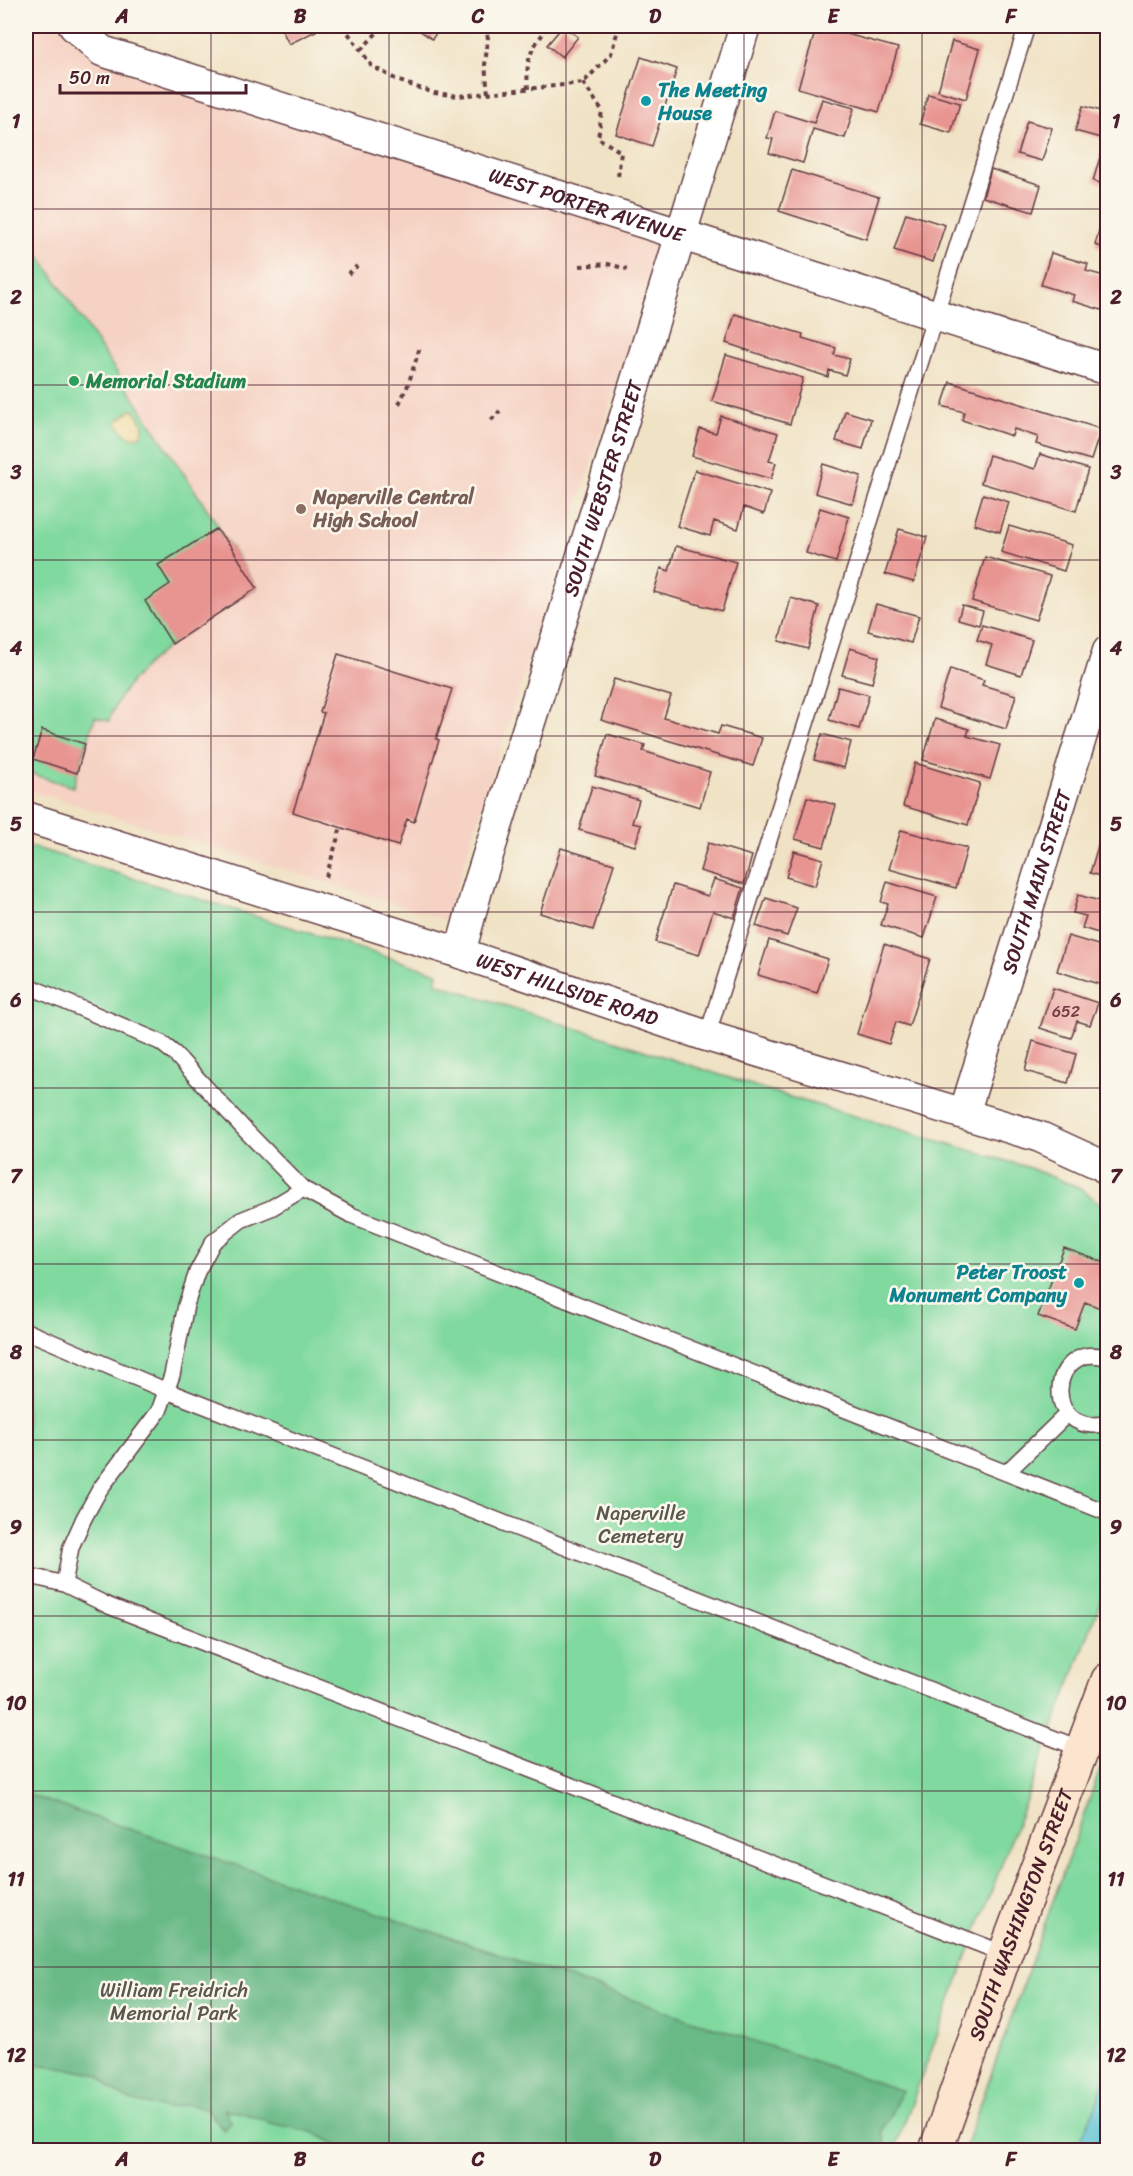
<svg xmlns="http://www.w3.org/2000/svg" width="1133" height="2176" viewBox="0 0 1133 2176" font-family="Sriracha,sans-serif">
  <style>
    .built { fill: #f5d2c3 }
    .green { fill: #80d99f; stroke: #657c65; stroke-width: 1.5 }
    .forest { fill: #68b986; stroke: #596c58; stroke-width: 1.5 }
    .sand { fill: #eeda9e; stroke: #9c7c64; stroke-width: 1.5 }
    .water { fill: #57c1d2; stroke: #50707e; stroke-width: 1.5 }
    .building { fill: #e89491 }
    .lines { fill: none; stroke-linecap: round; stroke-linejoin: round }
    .service-casing { stroke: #633c42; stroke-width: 18 }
    .minor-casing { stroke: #633c42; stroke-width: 33 }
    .secondary-casing { stroke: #633c42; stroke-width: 36 }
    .path { stroke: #633c42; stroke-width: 4; stroke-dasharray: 4.5 4.5; stroke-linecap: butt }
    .service { stroke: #fff; stroke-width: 15 }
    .minor { stroke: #fff; stroke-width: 30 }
    .secondary { stroke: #fce5cf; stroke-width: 33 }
    .grid { fill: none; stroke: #4a1f2b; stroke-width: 1.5; stroke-opacity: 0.55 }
    .culture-dot { fill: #0f9aa8; stroke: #fbf7ec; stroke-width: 2 }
    .leisure-dot { fill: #2e9e5b; stroke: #fbf7ec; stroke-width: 2 }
    .education-dot { fill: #8d6e63; stroke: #fbf7ec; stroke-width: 2 }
    .labels { text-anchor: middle; stroke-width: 5; stroke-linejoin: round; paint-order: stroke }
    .number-label { font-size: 16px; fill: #723c44 }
    .culture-label { font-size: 20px; font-weight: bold; fill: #0d838f; stroke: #fbf7ec; text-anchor: start }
    .street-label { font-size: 20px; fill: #4a1f2b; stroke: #fbf7ec }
    .leisure-label { font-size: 20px; font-weight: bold; fill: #27864d; stroke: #fbf7ec; text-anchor: start }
    .education-label { font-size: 20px; font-weight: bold; fill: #785e54; stroke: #fbf7ec; text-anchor: start }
    .park-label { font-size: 20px; fill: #5a574e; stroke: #fbf7ec }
    .neatline { fill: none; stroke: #4a1f2b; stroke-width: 2 }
    .grid-label { font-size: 20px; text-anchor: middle; font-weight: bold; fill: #4a1f2b }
  </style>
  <rect width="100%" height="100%" fill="#fbf7ec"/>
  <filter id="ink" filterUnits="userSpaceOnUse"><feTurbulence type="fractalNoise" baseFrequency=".0167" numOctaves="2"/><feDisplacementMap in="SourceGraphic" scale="12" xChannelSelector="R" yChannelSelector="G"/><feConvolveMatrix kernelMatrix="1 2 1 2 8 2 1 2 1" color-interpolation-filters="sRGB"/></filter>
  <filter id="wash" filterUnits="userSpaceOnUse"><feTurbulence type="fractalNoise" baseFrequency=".008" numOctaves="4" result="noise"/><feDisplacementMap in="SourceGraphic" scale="24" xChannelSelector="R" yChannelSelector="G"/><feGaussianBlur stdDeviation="1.35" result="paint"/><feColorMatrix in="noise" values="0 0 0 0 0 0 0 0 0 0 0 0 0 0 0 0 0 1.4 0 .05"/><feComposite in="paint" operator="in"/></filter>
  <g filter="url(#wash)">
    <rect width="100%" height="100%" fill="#f0e2c5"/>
    <path class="built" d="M26 26H102L139 65 665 230 446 920 26 789Z"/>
    <path class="green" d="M26 235 219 527 217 529 230 545 257 588C206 621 128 661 109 721L95 717 73 787 26 772Z
      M26 845 438 973 436 983 773 1092 1027 1167 1080 1188 1107 1209V1585L894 2150 26 2149Z
      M1107 1750 1108 2064 1097 2104 1076 2150H964Z"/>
    <path class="forest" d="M26 1794 902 2091 882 2132 886 2150H347L313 2132 270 2123 250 2115 225 2109 231 2122 223 2130 208 2110 188 2104 168 2108 146 2104 130 2100 111 2089 99 2075 60 2067 26 2063Z"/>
    <path class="sand" d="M133 409C139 418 147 425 141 435L133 438 125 434 116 422Z"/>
    <path class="water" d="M1107 2064V2150H1076L1097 2104Z"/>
    <g id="blocks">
      <path class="building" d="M280 26H314L316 31 289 44Z
        M413 26H441L432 39Z
        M563 26 578 37 562 57 547 45Z
        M817 26 898 48 879 112 798 88Z
        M952 41 980 49 966 99 938 91Z
        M641 57 677 69 652 146 616 134Z
        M928 94 960 103 951 133 920 124Z
        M822 99 854 108 845 138 813 129 803 163 769 153 773 139 767 138 775 111 814 123Z
        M1083 106 1108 113V140L1075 131Z
        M1027 121 1052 128 1042 161 1017 154Z
        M1103 147 1108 149V185L1093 181Z
        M991 169 1041 185 1033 212 983 197Z
        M792 170 879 197 866 239 779 211Z
        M906 213 945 225 933 262 894 250Z
        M1101 223 1108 225V249L1095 245Z
        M1051 253 1088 264 1086 271 1108 277V312L1072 301 1074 295 1041 285Z
        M735 314 803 334 802 338 836 348 834 355 850 359 845 375 829 370 828 377 726 343Z
        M726 355 803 378 790 424 712 401Z
        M950 382 1101 429 1091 460 1036 444 1038 437 1014 429 1012 436 962 420 964 412 942 406Z
        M845 411 871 419 863 449 836 441Z
        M721 416 778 433 769 461 776 463 771 479 692 456 700 429 716 433Z
        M1040 454 1088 469 1076 511 981 483 989 455 1035 469Z
        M823 464 861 476 853 504 815 493Z
        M695 470 770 493 764 514 744 507 738 529 714 521 710 536 677 526Z
        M983 494 1009 502 1000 532 974 524Z
        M820 508 849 517 836 562 806 553Z
        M1009 526 1072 545 1064 571 1001 552Z
        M216 529 230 545 257 588 172 644 145 601 170 584 158 565Z
        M899 529 927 537 914 582 885 574Z
        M676 546 736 562 722 611 654 592 661 568 669 571Z
        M985 557 1050 576 1036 620 972 601Z
        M791 598 819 606 808 649 779 641Z
        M876 604 919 616 911 643 868 631Z
        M962 605 983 611 979 625 958 619Z
        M982 625 1032 640 1021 675 986 664 992 645 977 640Z
        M850 648 879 657 872 683 842 675Z
        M338 654 452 689 436 739 439 740 414 822 407 819 398 846 293 812 324 713 320 712Z
        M950 669 984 680 982 685 1016 695 1006 729 938 708Z
        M614 679 671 696 664 718 718 734 721 726 762 738 753 766 601 720Z
        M838 687 869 695 859 729 829 720Z
        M935 719 969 729 967 736 1000 745 990 779 923 760Z
        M42 730 85 744 77 773 33 759Z
        M607 734 645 745 643 751 710 772 700 807 595 776Z
        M822 734 851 742 844 768 814 760Z
        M915 763 980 783 968 825 903 806Z
        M592 786 639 800 632 823 641 825 635 846 579 830Z
        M807 797 836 805 824 847 795 839Z
        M1103 829 1108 831V878L1090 873Z
        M901 830 967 848 956 888 889 869Z
        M708 843 752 856 744 884 700 871Z
        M561 848 614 864 593 930 540 913Z
        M794 851 823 859 815 886 786 877Z
        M714 879 743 888 734 918 713 911 699 955 655 942 673 885 708 896Z
        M887 882 937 897 924 938 881 925 888 904 881 902Z
        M1078 895 1107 903 1108 936 1082 928 1086 916 1073 913Z
        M766 898 797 908 787 936 756 926Z
        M1068 936 1108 948V987L1057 971Z
        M769 940 828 959 817 993 758 975Z
        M884 944 930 959 909 1026 896 1022 889 1044 857 1034Z
        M1053 988 1098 1003 1090 1025 1077 1021 1071 1038 1040 1028Z
        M1033 1041 1076 1054 1068 1083 1025 1071Z
        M1064 1248 1108 1264V1311L1085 1302 1075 1329 1038 1316Z"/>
    </g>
  </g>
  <g filter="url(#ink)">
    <use href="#blocks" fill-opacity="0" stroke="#633c42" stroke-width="1.5"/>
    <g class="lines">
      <g class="service-casing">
        <path id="service" d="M26 985 160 1042 175 1054 245 1130 303 1189 351 1215 1108 1513
          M707 1036 1027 26
          M26 1331 167 1391 1081 1749
          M1108 1358C1047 1338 1041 1440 1108 1423
          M1006 1473 1067 1414
          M26 1575 64 1584 109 1606 1005 1954
          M64 1584 71 1547 84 1518 100 1489 159 1411 172 1375 186 1305 197 1272 213 1242 241 1220 271 1208 303 1189"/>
      </g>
      <g class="minor-casing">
        <g id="minor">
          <path id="s1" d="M74 26 102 51 1108 370"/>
          <path id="s2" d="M26 817 460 953 707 1036 1040 1137 1101 1165 1108 1170"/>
          <path id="s3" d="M460 953 477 890 573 585 745 26"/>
          <path id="s4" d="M964 1114 1108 651"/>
        </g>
      </g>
      <g class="secondary-casing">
        <g id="secondary">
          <path id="s5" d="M936 2150 1005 1954 1108 1680"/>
        </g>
      </g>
      <path class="path" d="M343 26 372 66 399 81 434 93 459 96 583 83 611 54 619 26
        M485 26 488 38 485 65 488 94
        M361 50 383 26
        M583 83 602 110 598 138 621 152 618 177
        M528 89C526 62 528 52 546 30
        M580 266 608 264 627 269
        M348 274 357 266
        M399 404 408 385 420 347
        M491 420 500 411
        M326 877 341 827"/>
      <use href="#service" class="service"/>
      <use href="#minor" class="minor"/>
      <use href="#secondary" class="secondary"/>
    </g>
  </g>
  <path class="grid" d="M211 26V2150M389 26V2150M566 26V2150M744 26V2150M922 26V2150M26 209H1108M26 385H1108M26 560H1108M26 736H1108M26 912H1108M26 1088H1108M26 1264H1108M26 1440H1108M26 1616H1108M26 1791H1108M26 1967H1108"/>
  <g class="culture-dot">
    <circle cx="646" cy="101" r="6"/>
    <circle cx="1079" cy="1283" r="6"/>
  </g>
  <circle class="leisure-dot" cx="74" cy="381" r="6"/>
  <circle class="education-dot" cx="301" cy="509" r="6"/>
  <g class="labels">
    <g class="number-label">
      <text x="1066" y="1017">652</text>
    </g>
    <g class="culture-label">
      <text x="658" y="97">The Meeting<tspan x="658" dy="23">House</tspan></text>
      <text x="1067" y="1279" text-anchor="end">Peter Troost<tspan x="1067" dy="23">Monument Company</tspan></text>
    </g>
    <g class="street-label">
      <text dy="7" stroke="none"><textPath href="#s1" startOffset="546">WEST PORTER AVENUE</textPath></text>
      <text dy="7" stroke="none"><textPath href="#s3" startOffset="486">SOUTH WEBSTER STREET</textPath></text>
      <text dy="7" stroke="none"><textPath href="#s4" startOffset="243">SOUTH MAIN STREET</textPath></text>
      <text dy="7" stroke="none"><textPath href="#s2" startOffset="568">WEST HILLSIDE ROAD</textPath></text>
      <text dy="7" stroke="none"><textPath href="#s5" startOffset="250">SOUTH WASHINGTON STREET</textPath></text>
    </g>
    <g class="leisure-label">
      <text x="86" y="388">Memorial Stadium</text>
    </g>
    <g class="education-label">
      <text x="313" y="504">Naperville Central<tspan x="313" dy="23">High School</tspan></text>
    </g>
    <g class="park-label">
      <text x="641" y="1520">Naperville<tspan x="641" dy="23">Cemetery</tspan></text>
      <text x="174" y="1997">William Freidrich<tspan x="174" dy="23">Memorial Park</tspan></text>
    </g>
  </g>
  <rect width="1133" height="2176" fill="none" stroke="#fbf7ec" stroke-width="66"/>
  <path d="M60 84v9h186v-9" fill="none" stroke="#4a1f2b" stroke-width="3"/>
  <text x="69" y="84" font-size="18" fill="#4a1f2b" stroke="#fbf7ec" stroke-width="4.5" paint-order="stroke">50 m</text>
  <rect x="33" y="33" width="1067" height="2110" class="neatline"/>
  <g class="grid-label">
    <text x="122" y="23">A</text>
    <text x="300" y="23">B</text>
    <text x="478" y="23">C</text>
    <text x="655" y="23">D</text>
    <text x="833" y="23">E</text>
    <text x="1011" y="23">F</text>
    <text x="16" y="128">1</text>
    <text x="1116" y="128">1</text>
    <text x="16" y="304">2</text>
    <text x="1116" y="304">2</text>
    <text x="16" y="479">3</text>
    <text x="1116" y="479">3</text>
    <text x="16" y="655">4</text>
    <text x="1116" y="655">4</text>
    <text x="16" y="831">5</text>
    <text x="1116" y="831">5</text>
    <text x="16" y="1007">6</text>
    <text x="1116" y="1007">6</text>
    <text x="16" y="1183">7</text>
    <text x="1116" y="1183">7</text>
    <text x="16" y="1359">8</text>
    <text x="1116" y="1359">8</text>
    <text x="16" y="1534">9</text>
    <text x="1116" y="1534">9</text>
    <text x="16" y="1710">10</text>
    <text x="1116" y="1710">10</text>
    <text x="16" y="1886">11</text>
    <text x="1116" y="1886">11</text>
    <text x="16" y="2062">12</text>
    <text x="1116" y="2062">12</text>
    <text x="122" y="2166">A</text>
    <text x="300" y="2166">B</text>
    <text x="478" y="2166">C</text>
    <text x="655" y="2166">D</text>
    <text x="833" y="2166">E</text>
    <text x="1011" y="2166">F</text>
  </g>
</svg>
